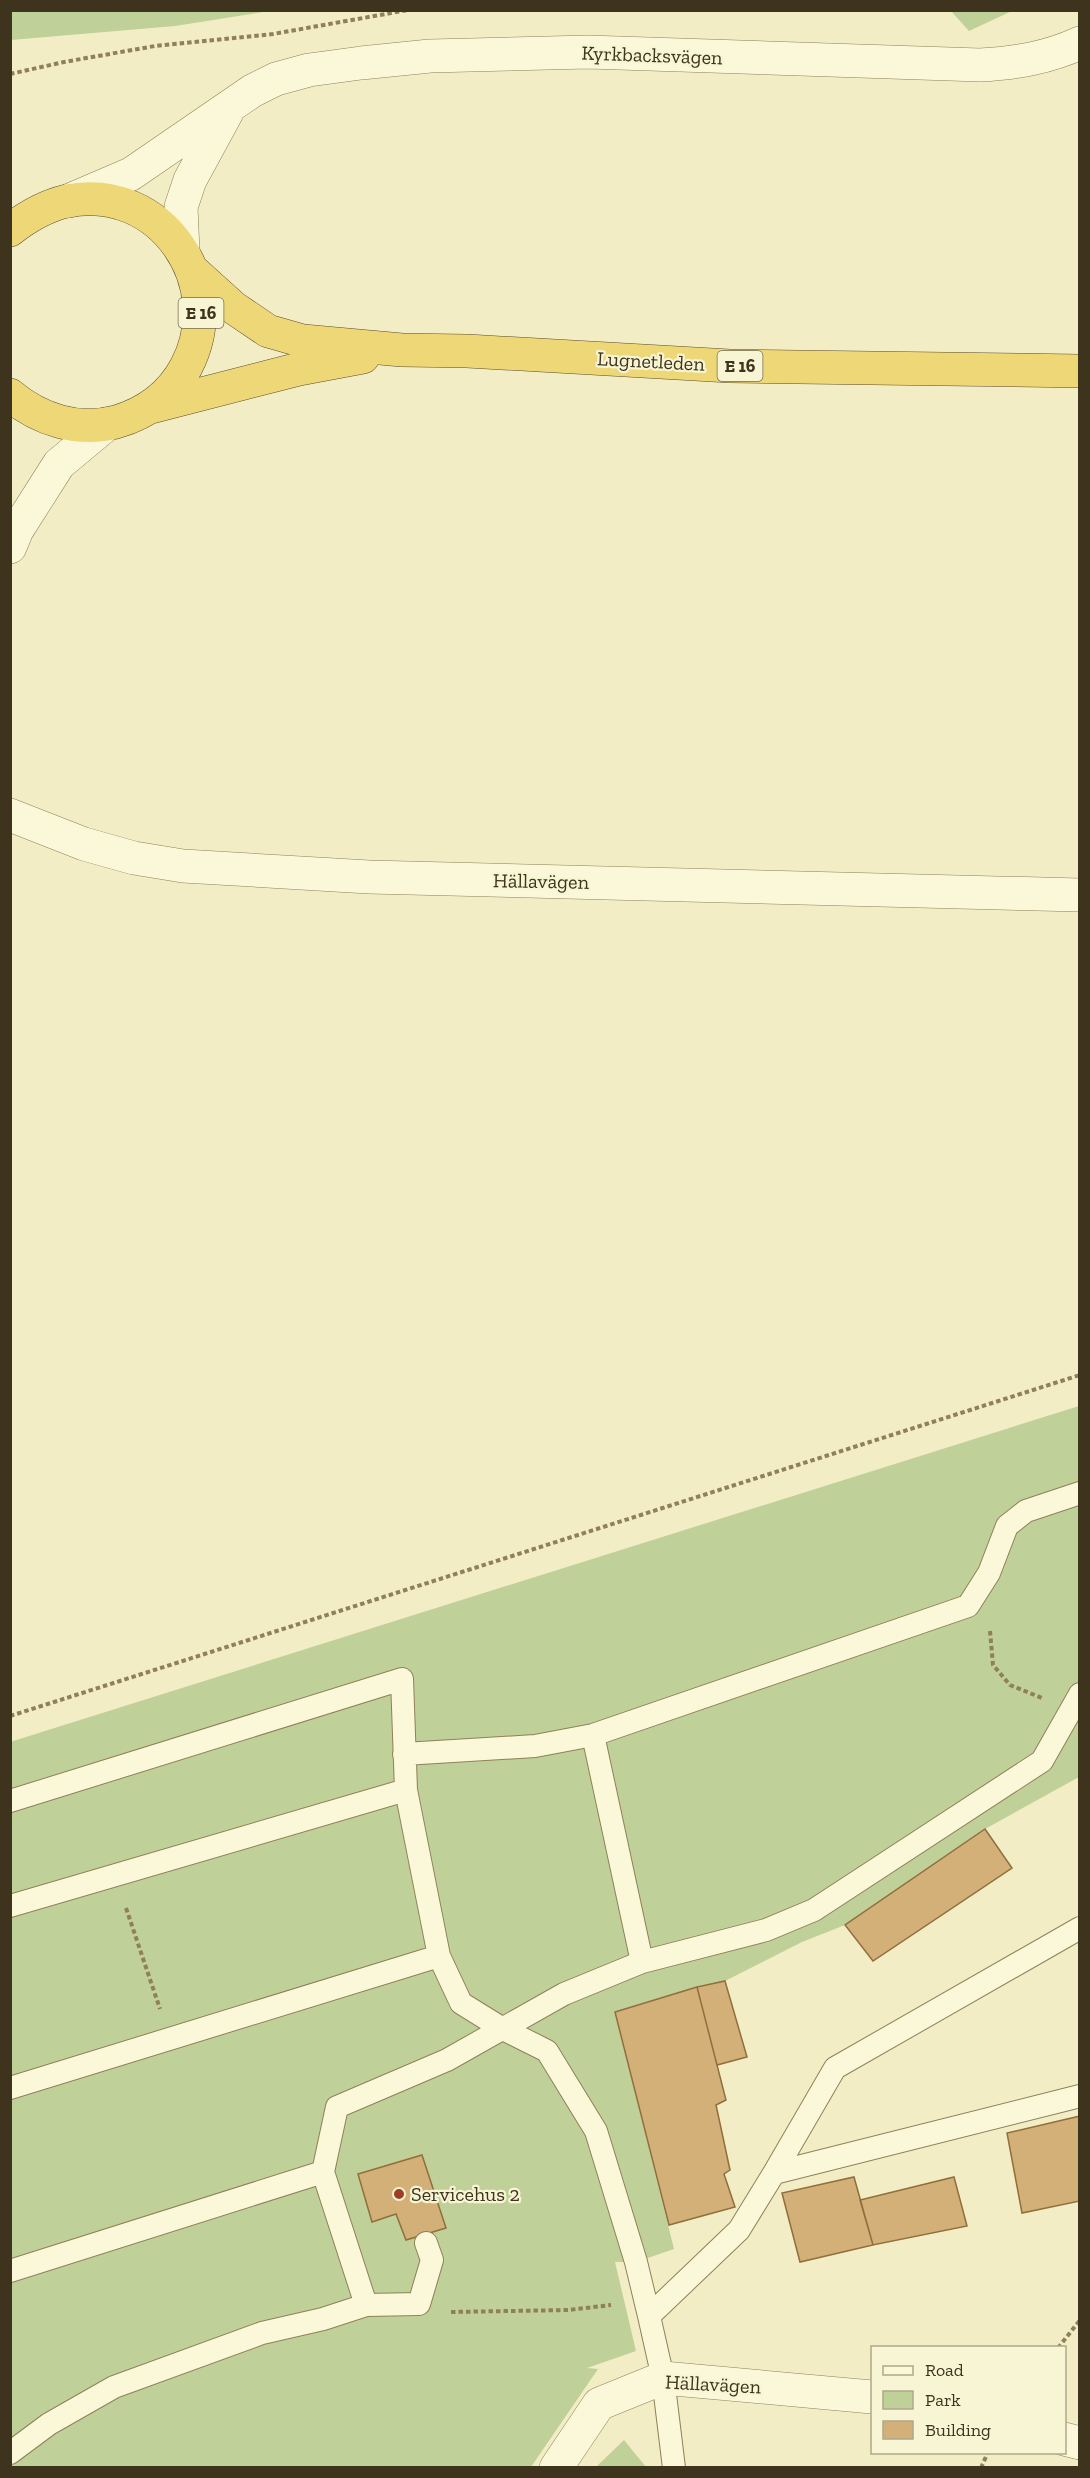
<svg xmlns="http://www.w3.org/2000/svg" width="1090" height="2478" viewBox="0 0 1090 2478" font-family="'Zilla Slab',serif">
  <style>
    .green { fill: #bfd198 }
    .building { fill: #d3b078; stroke: #906e3d; stroke-width: 1.5 }
    .lines { fill: none; stroke-linecap: round; stroke-linejoin: round }
    .service-casing { stroke: #8f8059; stroke-width: 24 }
    .minor-casing { stroke: #8f8059; stroke-width: 34 }
    .tertiary-casing { stroke: #8f8059; stroke-width: 34 }
    .trunk-casing { stroke: #5c4c2e; stroke-width: 34 }
    .path { stroke: #8f8059; stroke-width: 4; stroke-dasharray: 4.5 3; stroke-linecap: butt }
    .service { stroke: #fbf8d9; stroke-width: 22 }
    .minor { stroke: #fbf8d9; stroke-width: 33 }
    .tertiary { stroke: #fbf8d9; stroke-width: 33 }
    .trunk { stroke: #eed776; stroke-width: 33 }
    .poi-dot { fill: #a23c24; stroke: #f8f5d5; stroke-width: 2 }
    .labels { text-anchor: middle; stroke-width: 4.5; stroke-linejoin: round; paint-order: stroke }
    .shield { fill: #f8f5d5; stroke: #766e55; stroke-width: 1.5 }
    .shield-label { font-size: 18px; font-weight: bold; fill: #3e341e }
    .street-label { font-size: 20px; fill: #3e341e; stroke: #f8f5d5 }
    .poi-label { font-size: 20px; fill: #3e341e; stroke: #f8f5d5; text-anchor: start }
  </style>
  <rect width="100%" height="100%" fill="#f2edc5"/>
  <path class="green" d="M11 10H270V11L175 26 11 40Z
    M951 11H1012L969 31Z
    M1079 1406V1777L985 1829 845 1925 802 1942 725 1981 615 2012 674 2249 636 2262H615L636 2351 587 2368 598 2369 531 2467H11L10 1742Z
    M624 2440 646 2467H596Z"/>
  <path class="building" d="M985 1829 1012 1868 873 1961 845 1925Z
    M725 1981 747 2057 717 2065 697 1987Z
    M697 1987 726 2100 716 2105 730 2170 724 2174 735 2207 669 2225 615 2012Z
    M1080 2116V2201L1022 2213 1007 2133Z
    M422 2155 446 2228 406 2240 396 2214 372 2222 358 2174Z
    M854 2177 873 2245 800 2262 782 2193Z
    M954 2177 967 2226 873 2245 860 2200Z"/>
  <g class="lines">
    <g class="service-casing">
      <path id="service" d="M593 1735 642 1962
        M404 1754 535 1746 593 1735 968 1606 989 1573 1007 1526 1026 1511 1080 1493
        M10 1801 402 1679 406 1790 439 1956 461 2003 503 2029 547 2051 596 2131 636 2262 649 2316 663 2378 674 2468
        M10 1906 406 1790
        M10 2088 439 1956
        M774 2173 835 2068 1080 1928
        M10 2271 323 2172
        M366 2305 323 2172 337 2107 447 2060 564 1994 642 1962 766 1930 814 1910 1042 1761 1080 1694
        M649 2316 739 2230 774 2173 1080 2096
        M10 2453 49 2424 114 2387 262 2333 323 2319 366 2305 419 2304 432 2260 426 2243"/>
    </g>
    <g class="minor-casing">
      <path id="minor" d="M1064 2439 1080 2443
        M556 2468 599 2404 663 2378 872 2397"/>
    </g>
    <g class="tertiary-casing">
      <path id="tertiary" d="M68 201 131 174 252 91 276 79 309 70 361 63 430 56 588 52 980 65C1016 63 1047 58 1080 43
        M183 251 181 207 190 180 227 112
        M10 547 17 530 59 464 107 424
        M10 815 84 844 134 858 183 866 369 877 1080 895"/>
    </g>
    <g class="trunk-casing">
      <path id="trunk" d="M10 230C28 216 45 206 67 201 161 182 230 284 186 367 171 395 147 413 116 422 78 432 40 420 10 395
        M193 271 234 308 268 331 303 341 402 350 467 351 730 366 1080 371
        M151 407 299 369 363 357"/>
    </g>
    <path class="path" d="M10 74 64 62 155 46 273 34 408 10
      M990 1631 993 1665 1010 1685 1042 1698
      M10 1716 1080 1375
      M126 1908 160 2009
      M451 2312 568 2310 611 2305
      M1058 2348 1080 2320
      M981 2468 988 2452"/>
    <use href="#service" class="service"/>
    <use href="#minor" class="minor"/>
    <use href="#tertiary" class="tertiary"/>
    <use href="#trunk" class="trunk"/>
  </g>
  <circle class="poi-dot" cx="399" cy="2194" r="6"/>
  <g class="labels">
    <g class="shield">
      <rect x="178.5" y="298" width="45" height="30" rx="4.5"/>
      <rect x="717.5" y="351" width="45" height="30" rx="4.5"/>
    </g>
    <g class="shield-label">
      <text x="201" y="319">E 16</text>
      <text x="740" y="372">E 16</text>
    </g>
    <g class="street-label">
      <text transform="translate(652 55) rotate(2)" y="7">Kyrkbacksvägen</text>
      <text transform="translate(651 361) rotate(3)" y="7">Lugnetleden</text>
      <text transform="translate(541 881) rotate(1)" y="7">Hällavägen</text>
      <text transform="translate(713 2384) rotate(3)" y="7">Hällavägen</text>
    </g>
    <g class="poi-label">
      <text x="411" y="2201">Servicehus 2</text>
    </g>
  </g>
  <rect width="1090" height="2478" fill="none" stroke="#3e341e" stroke-width="24"/>
  <rect x="871" y="2346" width="195" height="108" fill="#f8f5d5" stroke="#aea88c" stroke-width="1.5"/>
  <rect x="883" y="2366" width="30" height="9" fill="#fbf8d9" stroke="#aea88c" stroke-width="1.5"/>
  <text x="925" y="2376" font-size="18" fill="#3e341e">Road</text>
  <rect x="883" y="2391" width="30" height="18" fill="#bfd198" stroke="#aea88c" stroke-width="1.5"/>
  <text x="925" y="2406" font-size="18" fill="#3e341e">Park</text>
  <rect x="883" y="2421" width="30" height="18" fill="#d3b078" stroke="#aea88c" stroke-width="1.5"/>
  <text x="925" y="2436" font-size="18" fill="#3e341e">Building</text>
</svg>
